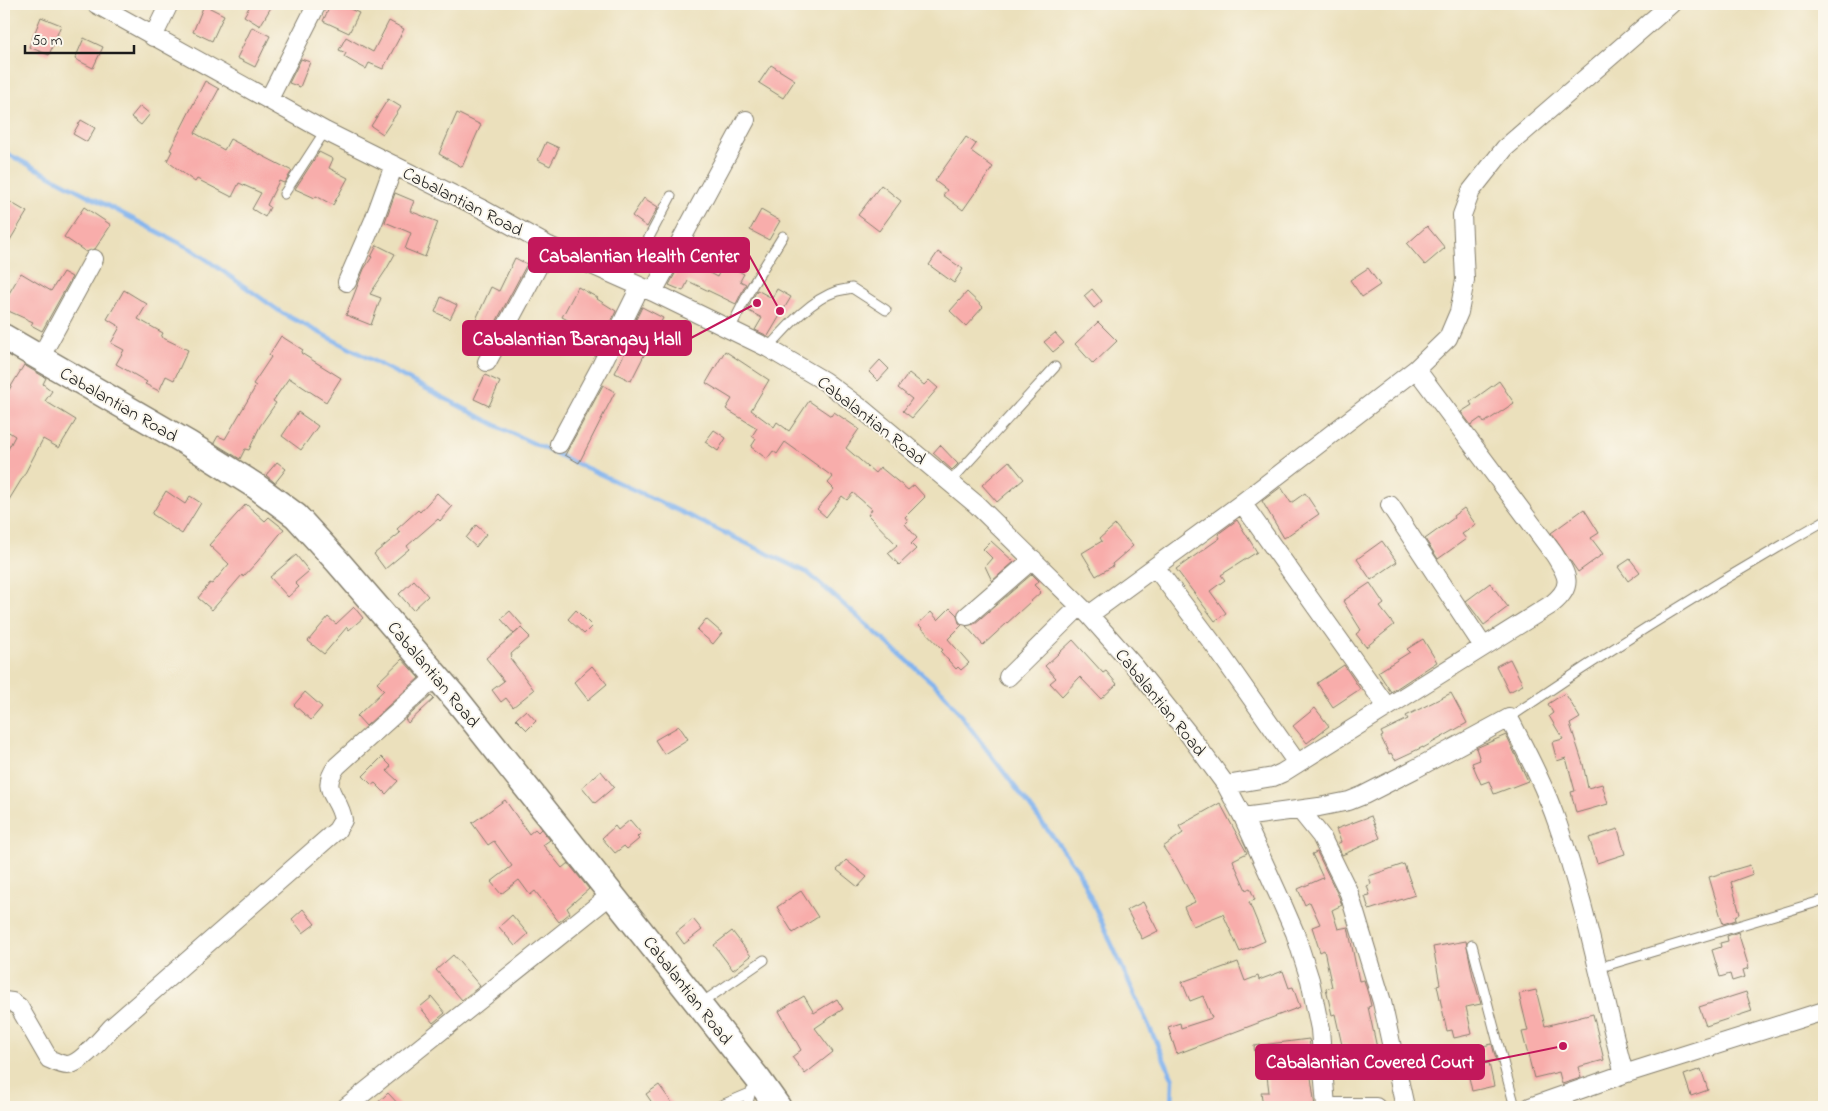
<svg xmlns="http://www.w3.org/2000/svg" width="1828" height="1111" viewBox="0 0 1828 1111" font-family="'Indie Flower',sans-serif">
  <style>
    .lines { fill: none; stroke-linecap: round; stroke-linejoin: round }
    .stream { stroke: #82b4ee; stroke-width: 4.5 }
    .building { fill: #f8adab }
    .lane-casing { stroke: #847e6c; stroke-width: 11 }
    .street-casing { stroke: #847e6c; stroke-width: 20 }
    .secondary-casing { stroke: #847e6c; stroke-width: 28 }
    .lane { stroke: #fff; stroke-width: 9 }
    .street { stroke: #fff; stroke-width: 18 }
    .secondary { stroke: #fff; stroke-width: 25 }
    .labels { text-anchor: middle; stroke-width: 4; stroke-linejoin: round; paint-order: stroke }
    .street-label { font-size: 18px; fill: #1c1c1c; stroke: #fbf7ec }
    .leader { fill: none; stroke: #c2185b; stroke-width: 2 }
    .callout-dot { fill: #c2185b; stroke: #fbf7ec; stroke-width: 2 }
    .callout { fill: #c2185b; stroke: #c2185b; stroke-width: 2 }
    .callout-label { font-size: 19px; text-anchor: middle; font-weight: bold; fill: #fff }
  </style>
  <rect width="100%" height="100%" fill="#fbf7ec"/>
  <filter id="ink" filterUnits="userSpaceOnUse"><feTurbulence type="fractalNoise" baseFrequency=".02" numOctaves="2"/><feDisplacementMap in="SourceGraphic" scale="10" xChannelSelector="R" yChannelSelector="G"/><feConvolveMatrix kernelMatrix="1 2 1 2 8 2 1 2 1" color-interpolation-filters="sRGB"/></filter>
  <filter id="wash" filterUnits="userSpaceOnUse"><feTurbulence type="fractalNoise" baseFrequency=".0096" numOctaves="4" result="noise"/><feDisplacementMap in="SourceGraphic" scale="20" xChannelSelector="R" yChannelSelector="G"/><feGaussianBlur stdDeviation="1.12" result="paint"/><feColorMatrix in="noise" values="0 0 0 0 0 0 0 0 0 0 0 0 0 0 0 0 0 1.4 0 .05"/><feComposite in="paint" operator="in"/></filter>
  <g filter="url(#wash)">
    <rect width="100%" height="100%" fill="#ebe0bc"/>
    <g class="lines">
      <path class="stream" d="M4 152 193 250 282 313 507 431 660 502 808 573 943 692 1078 870 1173 1079 1172 1107"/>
    </g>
    <g id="blocks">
      <path class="building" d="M251 4H273L260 26 244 16Z
        M331 4H339L359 13 349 33 323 21Z
        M204 5 224 15 212 41 193 32Z
        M41 17 61 25 49 55 29 47Z
        M389 21 404 29 383 69 369 63 366 69 344 57 346 53 339 50 346 37 373 52Z
        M252 27 270 36 255 67 237 58Z
        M84 38 103 47 93 68 75 59Z
        M301 59 310 62 300 87 289 83Z
        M771 65 795 80 783 98 759 83Z
        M205 81 219 89 195 133 224 150 230 139 292 171 284 183 279 181 267 205 270 207 265 217 252 209 261 193 239 183 232 197 197 179 195 182 167 161 172 151 170 150Z
        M388 99 401 107 383 134 371 126Z
        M140 106 150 114 141 125 131 117Z
        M457 113 481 125 462 167 439 154Z
        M81 120 95 128 87 142 73 134Z
        M966 137 976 144 971 151 993 167 963 210 943 195 947 190 935 181Z
        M546 142 559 148 550 166 538 160Z
        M319 152 333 159 329 168 348 178 333 205 316 196 315 198 295 189Z
        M881 185 901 201 879 231 858 215Z
        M395 193 414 201 410 211 438 222 425 257 405 249 411 233 385 222Z
        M644 198 658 207 647 227 632 216Z
        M10 202 27 212 4 250V212Z
        M84 207 111 225 95 249 86 252 64 237Z
        M761 210 780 221 769 240 750 230Z
        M1427 226 1445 248 1425 265 1407 244Z
        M377 245 395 254 386 270 370 294 381 298 371 325 346 315 364 269 372 257H371Z
        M687 251 698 256 694 265 717 277 724 263 744 274 740 281 746 284 736 304 688 281 683 291 669 285Z
        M938 252 963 269 954 283 929 265Z
        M515 258 527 264 480 352 464 345 491 287 499 291Z
        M1368 268 1380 285 1362 297 1350 280Z
        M63 272 72 277 42 331 31 325 33 322 4 309V304L8 295 21 273 51 291Z
        M578 287 598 298 597 299 616 311 602 341 597 340 587 333 588 331 562 317Z
        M777 289 791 297 768 336 755 330 762 318 747 310 757 290 772 298Z
        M1092 289 1102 301 1094 308 1084 296Z
        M124 290 147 304 138 319 163 333 161 337 188 350 174 380 166 376 159 391 145 384 147 382 116 364 124 350 111 343 120 327 107 319Z
        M967 292 983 307 966 326 950 311Z
        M441 297 457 305 450 319 435 312Z
        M642 307 663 318 631 381 615 373 625 352 621 350Z
        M1098 322 1117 341 1093 364 1075 344Z
        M1055 333 1064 343 1053 352 1044 342Z
        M281 336 303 350 301 353 341 378 326 402 289 378 273 401 276 403 260 426 249 450 245 449 240 459 214 443 218 436 225 439 256 386 253 384 271 357 269 355Z
        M725 351 769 380 751 410 774 427 777 422 789 431 809 401 831 416 834 412 859 429 846 448 875 473 880 467 908 490 914 485 925 497 905 517 908 521 905 524 917 538 911 544 916 549 899 565 888 553 897 545 868 515 872 509 853 493 847 500 842 496 826 517 817 509 834 489 828 483 833 477 785 442 777 454 773 451 767 459 751 447 756 439 752 436 757 428 726 409 732 399 706 383Z
        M880 360 889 369 878 381 869 372Z
        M24 365 46 378 43 384 52 391 45 401 76 420 59 448 43 439 23 477 4 508V457L15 436 4 429V398Z
        M909 373 924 385 929 380 938 388 912 418 903 411 912 399 898 388Z
        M485 375 500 382 489 406 474 399Z
        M1499 381 1514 403 1484 423 1481 418 1471 425 1461 412 1472 405 1470 402Z
        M603 385 615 392 579 463 565 455Z
        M298 412 318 426 301 450 282 436Z
        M714 430 726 438 718 451 705 442Z
        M940 445 958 464 952 470 933 453Z
        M1009 461 1024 479 997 502 982 485Z
        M277 462 286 469 275 483 266 475Z
        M1281 487 1291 503 1305 493 1319 514 1284 538 1262 501Z
        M166 491 185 504 190 496 201 503 182 534 152 514Z
        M437 493 452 507 440 521 438 519 407 546 409 549 385 569 374 554 400 533 397 529 418 510 420 512Z
        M246 504 265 521 269 517 284 529 257 562 243 577 242 575 212 610 198 598 210 583 212 584 229 564 209 545Z
        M1464 508 1476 525 1462 534 1466 539 1438 559 1425 539 1454 518 1453 516Z
        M1584 509 1599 533 1591 538 1603 554 1578 572 1551 533Z
        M1237 520 1257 552 1221 575 1225 580 1210 591 1226 613 1215 621 1176 569 1220 538 1218 534Z
        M476 525 486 534 476 547 466 538Z
        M1115 525 1133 546 1112 564 1113 566 1096 576 1082 553 1102 541 1100 538Z
        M991 541 1014 562 992 581 985 566 992 558 983 549Z
        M1382 541 1397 562 1371 580 1357 559Z
        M296 555 309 571 295 583 299 587 288 597 270 577Z
        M1630 559 1640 572 1628 581 1618 567Z
        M1032 574 1039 581 1034 585 1041 592 983 645 966 626 974 624Z
        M414 580 428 596 413 610 399 594Z
        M1370 583 1384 604 1380 607 1394 625 1366 647 1356 634 1361 630 1343 601Z
        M1490 583 1508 607 1484 625 1466 601Z
        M354 607 363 618 349 630 347 627 324 654 308 641 328 617 336 624Z
        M950 608 957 615 959 623 962 625 948 639 969 663 961 670 958 667 956 669 941 652 943 650 918 624 931 612 938 620Z
        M576 610 592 626 584 634 568 619Z
        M510 611 523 626 514 634 521 628 530 637 511 654 512 656 510 658 534 690 513 707 506 698 501 702 492 690 504 681 486 658 514 634 501 619Z
        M706 619 722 633 713 644 697 630Z
        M1423 639 1437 662 1391 692 1378 672 1410 652 1407 649Z
        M1073 640 1103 673 1106 671 1117 684 1101 699 1080 677 1062 696 1050 683 1056 678 1045 666Z
        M402 659 419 678 366 726 357 716 384 690 377 683Z
        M1510 659 1523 685 1509 692 1496 666Z
        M1344 665 1360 689 1333 707 1317 683Z
        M592 666 607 684 588 700 574 682Z
        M305 692 322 707 311 720 294 705Z
        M1451 693 1467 723 1423 748V747L1395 760 1391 753 1389 754 1381 737 1383 736 1381 732 1408 719 1406 716Z
        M1565 693 1580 718 1570 724 1583 764 1588 788 1602 784 1608 804 1576 813 1571 792 1575 791 1566 758 1557 761 1552 742 1563 739 1549 716 1553 713 1548 704Z
        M431 696 434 699 408 723 405 719Z
        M1315 708 1329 726 1307 743 1293 726Z
        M526 710 536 721 527 730 516 719Z
        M679 726 688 739 664 754 655 740Z
        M1506 735 1528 781 1494 794 1489 781 1481 784 1472 763 1480 760 1476 748Z
        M382 757 391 766 387 771 398 781 386 794 375 783 372 785 363 776Z
        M601 771 614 787 595 803 582 787Z
        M505 800 529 834 535 829 538 832 541 829 550 840 543 845 562 868 568 863 589 889 567 908 570 913 559 922 535 891 530 895 519 880 501 894 491 882 512 866 494 841 488 845 472 823Z
        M1220 803 1247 853 1233 860 1234 863 1246 890 1250 888 1255 900 1249 902 1265 941 1240 952 1223 914 1193 926 1184 907 1195 902 1176 866 1163 847 1183 833 1179 826Z
        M1371 816 1380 838 1342 855 1337 844 1341 842 1336 829Z
        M630 820 641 833 637 837 639 839 627 849 624 846 615 853 602 838 615 826 618 830Z
        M1618 829 1625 854 1597 863 1589 838Z
        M1317 852 1339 897 1342 905 1332 910 1338 929 1348 927 1359 981 1364 980 1369 997 1371 1006 1368 1007 1377 1048 1381 1047 1386 1071 1353 1078 1346 1044 1342 1045 1335 1014 1332 1015 1326 989 1332 987 1324 950 1320 952 1312 927 1320 924 1310 902 1305 905 1298 889 1323 878 1312 854Z
        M846 860 867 877 858 887 837 870Z
        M1404 864 1415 895 1369 910 1365 896 1370 895 1367 886 1371 884 1369 876Z
        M1750 865 1753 874 1731 882 1740 914 1735 916 1736 920 1723 924 1709 877Z
        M801 891 818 917 793 933 777 907Z
        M1143 902 1158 931 1142 939 1127 910Z
        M303 909 315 924 303 933 292 919Z
        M512 915 528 934 515 946 499 927Z
        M693 919 702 930 684 944 676 933Z
        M732 931 751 956 733 970 714 945Z
        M1738 932 1749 968 1743 970 1745 977 1732 981 1730 974 1720 977 1712 950 1721 947 1720 943 1728 941 1727 936Z
        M1466 941 1473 977 1481 1004 1466 1007 1472 1034 1454 1038 1452 1030 1447 1031 1437 985 1440 984 1433 947Z
        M453 955 480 986 462 1000 436 970Z
        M1238 962 1245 981 1258 976 1259 980 1283 971 1289 988 1293 987 1300 1007 1177 1054 1168 1027 1180 1023 1181 1028 1212 1018 1203 996 1190 1001 1182 982Z
        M1536 990 1545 1026 1593 1014 1604 1060 1578 1067 1581 1078 1562 1084 1559 1072 1534 1078 1522 1032 1528 1031 1519 994Z
        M1746 992 1752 1011 1706 1026 1699 1007Z
        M804 996 814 1013 837 999 843 1009 815 1028 833 1052 805 1074 792 1057 801 1050 779 1011Z
        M432 997 445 1013 433 1023 420 1007Z
        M1309 1039 1312 1061 1309 1062 1315 1107H1263L1261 1092H1269L1266 1068 1257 1069 1254 1046Z
        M1492 1044 1496 1060 1486 1062 1483 1046Z
        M1489 1063 1494 1086 1472 1091 1467 1068Z
        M1701 1069 1708 1090 1691 1096 1684 1075Z
        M659 1085 675 1107H655L646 1094Z
        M388 1093 401 1107H373Z"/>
    </g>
  </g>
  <g filter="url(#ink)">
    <use href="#blocks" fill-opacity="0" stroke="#847e6c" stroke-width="1"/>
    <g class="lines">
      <g class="lane-casing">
        <path id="lane" d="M284 194 325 131
          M626 281 671 196
          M730 329 752 286 783 236
          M768 348C786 328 810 300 837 291 842 290 847 289 852 288L886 310
          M950 482 1055 367
          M1509 718C1611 648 1717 582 1824 521
          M1472 945 1515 1107
          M1598 968 1824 900
          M700 1004 764 960
          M717 1107 750 1093
          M747 1107 751 1091"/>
      </g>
      <g class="street-casing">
        <path id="street" d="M96 4 325 131 484 210 549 246 653 292 768 348 824 381 862 409 977 505 1089 615 1136 668 1187 732 1226 785 1243 817 1278 894 1295 933 1310 980 1320 1029 1326 1107
          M153 37 169 4
          M269 99 317 4
          M347 282 374 220 394 165
          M653 292 746 120
          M40 358 94 259
          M487 362 549 246
          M559 444 601 366 640 287
          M1242 503 1387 707
          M1390 505 1483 646
          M1156 568 1217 649 1297 763
          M1089 615 1242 503 1416 369 1448 338 1459 312 1465 280 1462 215 1471 191 1505 148 1671 4
          M967 616 1033 559
          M1008 677 1080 606
          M1226 785 1273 777 1282 773 1552 604C1574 586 1568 576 1554 554L1416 369
          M1300 810 1321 836 1349 893 1382 1002 1405 1107
          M1243 817 1319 807 1349 801 1364 795 1415 769 1509 718C1527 753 1545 787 1558 825 1586 906 1602 991 1624 1074
          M4 1001 12 1002 19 1007 49 1059C54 1061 61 1065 67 1065 80 1065 103 1037 112 1027L337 830 343 820C340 796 318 791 337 766L437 676
          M346 1107 612 894
          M1326 1107H1376
          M1530 1107 1624 1074 1824 1011"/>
      </g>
      <g class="secondary-casing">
        <path id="secondary" d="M4 337 189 444 257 487 296 516 338 562 457 700 758 1079 778 1107"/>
      </g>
      <use href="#lane" class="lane"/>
      <use href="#street" class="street"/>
      <use href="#secondary" class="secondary"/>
    </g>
  </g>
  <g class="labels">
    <g class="street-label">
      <text transform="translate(463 201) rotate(27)" y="6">Cabalantian Road</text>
      <text transform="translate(119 404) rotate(30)" y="6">Cabalantian Road</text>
      <text transform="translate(872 420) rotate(38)" y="6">Cabalantian Road</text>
      <text transform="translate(434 674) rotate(50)" y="6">Cabalantian Road</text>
      <text transform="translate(1161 702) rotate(51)" y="6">Cabalantian Road</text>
      <text transform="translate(688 990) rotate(52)" y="6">Cabalantian Road</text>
    </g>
  </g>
  <path class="leader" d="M780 311L749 255M757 303L691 338M1563 1046L1484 1062"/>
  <g class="callout-dot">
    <circle cx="780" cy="311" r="5"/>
    <circle cx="757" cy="303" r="5"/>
    <circle cx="1563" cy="1046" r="5"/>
  </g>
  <g class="callout">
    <rect x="529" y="238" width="220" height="34" rx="5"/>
    <rect x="463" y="321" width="228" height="34" rx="5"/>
    <rect x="1256" y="1045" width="228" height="34" rx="5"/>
  </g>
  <g class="callout-label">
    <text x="639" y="262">Cabalantian Health Center</text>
    <text x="577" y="345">Cabalantian Barangay Hall</text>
    <text x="1370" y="1068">Cabalantian Covered Court</text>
  </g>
  <rect width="1828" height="1111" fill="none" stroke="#fbf7ec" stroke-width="20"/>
  <path d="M25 45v8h109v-8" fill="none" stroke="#1c1c1c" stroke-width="2.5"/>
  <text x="32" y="45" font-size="15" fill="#1c1c1c" stroke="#fbf7ec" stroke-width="4" paint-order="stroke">50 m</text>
</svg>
